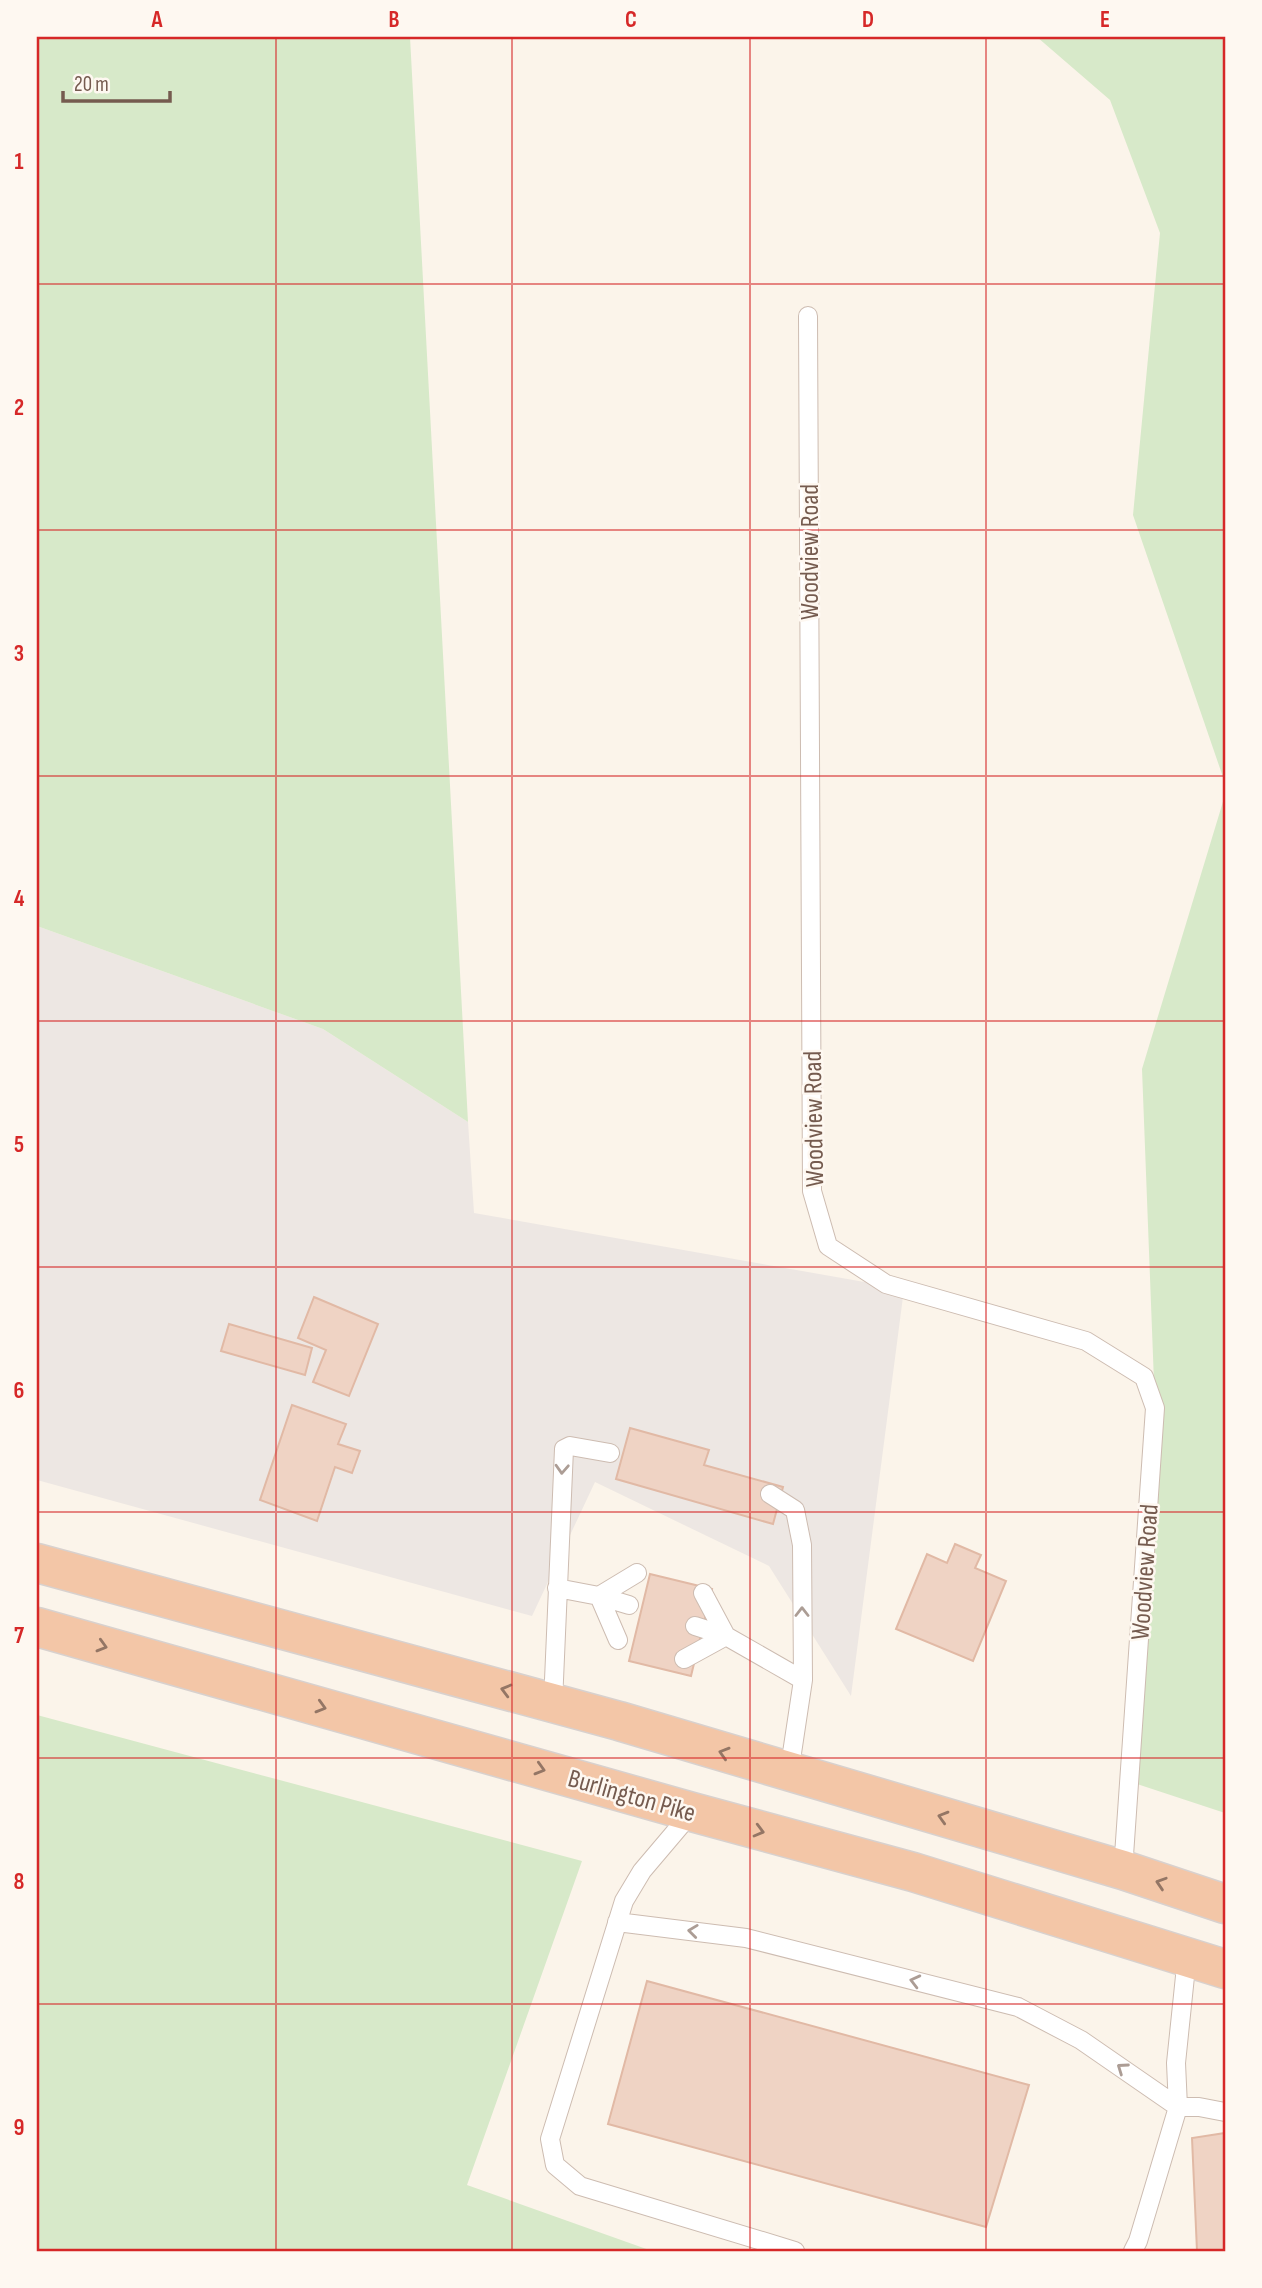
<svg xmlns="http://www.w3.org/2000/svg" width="1262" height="2288" viewBox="0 0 1262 2288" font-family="'Sofia Sans Condensed',sans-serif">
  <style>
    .industrial { fill: #ede7e3 }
    .green { fill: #d7e9c9 }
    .building { fill: #efd3c4; stroke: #e1b9a5; stroke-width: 2 }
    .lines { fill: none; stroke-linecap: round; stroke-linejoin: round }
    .service-casing { stroke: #cdbcb1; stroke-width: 20 }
    .trunk-casing { stroke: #d8d1ce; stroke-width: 41 }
    .service { stroke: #fff; stroke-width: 18 }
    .trunk { stroke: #f3c6a7; stroke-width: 38 }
    .oneway { stroke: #ac9d95 }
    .oneway2 { stroke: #947665 }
    .grid { fill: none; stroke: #d62828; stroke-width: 2; stroke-opacity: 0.55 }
    .labels { text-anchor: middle; stroke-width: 5; stroke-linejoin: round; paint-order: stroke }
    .street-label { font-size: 26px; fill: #755b4f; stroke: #fef8f1 }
    .neatline { fill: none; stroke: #d62828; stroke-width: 2.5 }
    .grid-label { font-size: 23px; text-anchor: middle; font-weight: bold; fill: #d62828 }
  </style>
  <rect width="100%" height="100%" fill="#fbf4ea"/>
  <path class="industrial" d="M37 926 323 1029 468 1122 474 1213 904 1289 851 1696 769 1566 595 1482 532 1616 37 1480Z"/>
  <path class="green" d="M37 37H410L468 1122 323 1029 37 926Z
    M1037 37H1225V783L1133 515 1160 233 1110 100Z
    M1225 795V1813L1134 1783 1155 1408 1142 1069Z
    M37 1715 582 1861 467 2185 652 2251H37Z"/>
  <path class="building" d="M314 1297 378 1324 349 1396 313 1382 326 1350 298 1338Z
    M229 1324 312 1348 305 1375 221 1351Z
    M292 1405 346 1424 338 1444 360 1451 352 1473 335 1467 317 1521 260 1500Z
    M630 1428 709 1450 704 1465 783 1487 773 1524 616 1479Z
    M955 1544 981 1555 975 1568 1006 1581 973 1661 896 1629 927 1554 947 1563Z
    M650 1574 712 1589 691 1676 629 1661Z
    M647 1981 1029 2085 986 2227 608 2124Z
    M1225 2133V2251H1197L1192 2138Z"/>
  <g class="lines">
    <g class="service-casing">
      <path id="service" d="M808 316 812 1191 828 1246 886 1284 1086 1341 1144 1377 1155 1408 1123 1870
        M770 1494 795 1510 802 1545 803 1680 789 1773
        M557 1588 599 1596 618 1640
        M703 1593 726 1636
        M599 1596 637 1573
        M599 1596 629 1605
        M695 1626 726 1636
        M684 1659 726 1636 803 1680
        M553 1703 564 1449 570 1446 610 1453
        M692 1812 642 1871 624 1901 550 2139 555 2165 580 2186 795 2251
        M617 1922 746 1938 1018 2007 1081 2040 1178 2107 1138 2241 1133 2251
        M1187 1957 1176 2063 1178 2107H1199L1225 2112"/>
    </g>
    <g class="trunk-casing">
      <path id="trunk" d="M37 1563 619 1721 1123 1870 1225 1904
        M37 1627 692 1812 913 1872 1225 1969"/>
    </g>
    <use href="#service" class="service"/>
    <use href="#trunk" class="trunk"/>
  </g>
  <defs><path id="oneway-chevron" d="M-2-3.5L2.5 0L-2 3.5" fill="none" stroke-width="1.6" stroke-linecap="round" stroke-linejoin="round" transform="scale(1.75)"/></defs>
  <g class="oneway">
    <use href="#oneway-chevron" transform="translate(562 1469) rotate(93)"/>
    <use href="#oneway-chevron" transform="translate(802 1612) rotate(-90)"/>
    <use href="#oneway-chevron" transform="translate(693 1931) rotate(-173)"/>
    <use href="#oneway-chevron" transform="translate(915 1981) rotate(-166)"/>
    <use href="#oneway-chevron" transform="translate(1122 2068) rotate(-145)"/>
  </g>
  <g class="oneway2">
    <use href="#oneway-chevron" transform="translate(102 1646) rotate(16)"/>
    <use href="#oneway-chevron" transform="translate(506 1690) rotate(-165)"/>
    <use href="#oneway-chevron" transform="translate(321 1707) rotate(16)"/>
    <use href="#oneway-chevron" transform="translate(724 1753) rotate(-163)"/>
    <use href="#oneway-chevron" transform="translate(540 1769) rotate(16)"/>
    <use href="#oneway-chevron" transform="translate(943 1817) rotate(-164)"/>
    <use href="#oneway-chevron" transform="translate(759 1831) rotate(15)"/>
    <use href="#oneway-chevron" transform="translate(1161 1883) rotate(-162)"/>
  </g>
  <path class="grid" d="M276 37V2251M512 37V2251M750 37V2251M986 37V2251M37 284H1225M37 530H1225M37 776H1225M37 1021H1225M37 1267H1225M37 1512H1225M37 1758H1225M37 2004H1225"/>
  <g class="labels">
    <g class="street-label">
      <text transform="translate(809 552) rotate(-90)" y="9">Woodview Road</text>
      <text transform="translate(813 1119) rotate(-91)" y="9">Woodview Road</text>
      <text transform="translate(1144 1572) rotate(-86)" y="9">Woodview Road</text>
      <text transform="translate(632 1795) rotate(16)" y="9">Burlington Pike</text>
    </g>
  </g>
  <rect width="1262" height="2288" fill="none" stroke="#fef8f1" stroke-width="77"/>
  <path d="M63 91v10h107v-10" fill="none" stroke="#755b4f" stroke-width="3.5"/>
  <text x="74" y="91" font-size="21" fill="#755b4f" stroke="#fef8f1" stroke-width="5" paint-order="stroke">20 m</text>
  <rect x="38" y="38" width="1186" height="2212" class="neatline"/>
  <g class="grid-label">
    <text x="157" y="27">A</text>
    <text x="394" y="27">B</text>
    <text x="631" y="27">C</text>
    <text x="868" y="27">D</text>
    <text x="1105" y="27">E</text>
    <text x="19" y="169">1</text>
    <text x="19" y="415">2</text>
    <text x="19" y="661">3</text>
    <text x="19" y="906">4</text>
    <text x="19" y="1152">5</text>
    <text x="19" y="1398">6</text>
    <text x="19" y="1643">7</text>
    <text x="19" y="1889">8</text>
    <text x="19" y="2135">9</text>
  </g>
</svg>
